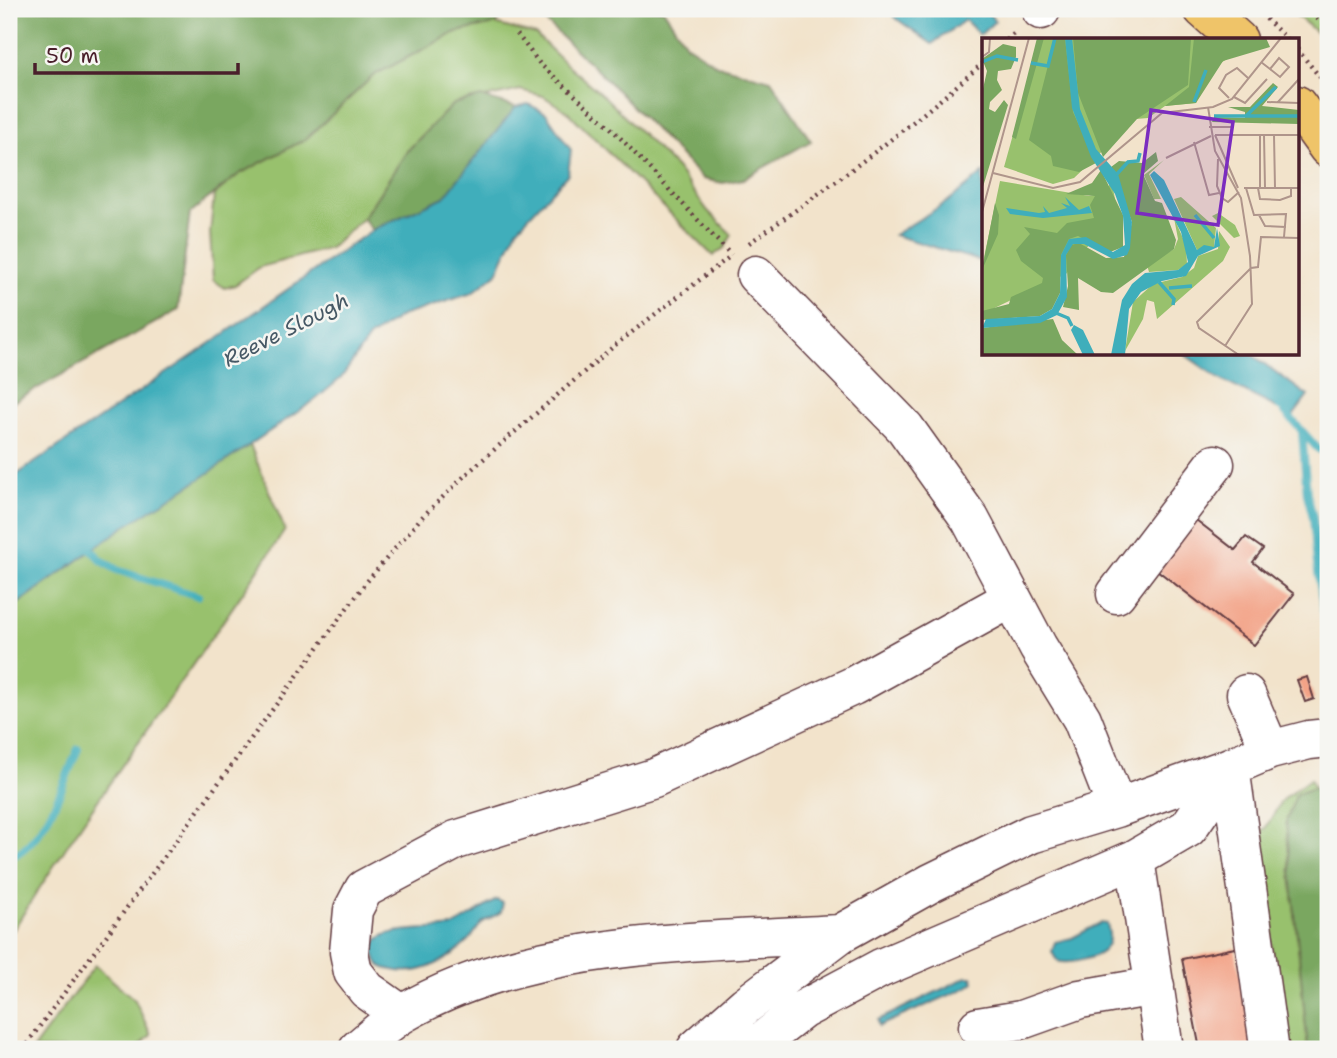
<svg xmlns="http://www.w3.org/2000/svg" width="1337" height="1058" viewBox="0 0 1337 1058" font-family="'Shantell Sans',sans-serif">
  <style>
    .green { fill: #98c16d; stroke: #71704c; stroke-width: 2 }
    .forest { fill: #7aa760; stroke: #626346; stroke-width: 2 }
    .water { fill: #3faebb; stroke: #446673; stroke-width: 2 }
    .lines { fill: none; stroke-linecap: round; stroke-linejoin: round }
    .stream { stroke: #3faebb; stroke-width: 8 }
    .building { fill: #f3a387 }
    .minor-casing { stroke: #633c43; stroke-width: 41 }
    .major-casing { stroke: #633c43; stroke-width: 41 }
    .path { stroke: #633c43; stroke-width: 4.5; stroke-dasharray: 2 5; stroke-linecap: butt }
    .minor { stroke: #fff; stroke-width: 38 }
    .major { stroke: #efc469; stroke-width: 38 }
    .labels { text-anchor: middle; stroke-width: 5; stroke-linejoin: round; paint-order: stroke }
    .water-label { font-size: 21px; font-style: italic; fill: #465865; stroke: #f6f6f2 }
    .inset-river { fill: none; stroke: #3faebb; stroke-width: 3.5 }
    .inset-road { fill: none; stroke: #af958b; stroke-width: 2 }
    .view { fill: #7b2cbf; fill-opacity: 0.15; stroke: #7b2cbf; stroke-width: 3.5 }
    .inset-edge { fill: none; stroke: #4a1f2b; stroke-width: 3.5 }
  </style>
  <rect width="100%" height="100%" fill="#f6f6f2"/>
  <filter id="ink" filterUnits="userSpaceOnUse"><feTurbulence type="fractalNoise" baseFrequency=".0143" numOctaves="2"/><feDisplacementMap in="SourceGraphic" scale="14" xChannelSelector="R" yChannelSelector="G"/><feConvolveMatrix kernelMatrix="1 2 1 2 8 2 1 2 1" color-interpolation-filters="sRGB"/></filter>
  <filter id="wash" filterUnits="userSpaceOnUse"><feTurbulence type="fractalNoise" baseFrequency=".00686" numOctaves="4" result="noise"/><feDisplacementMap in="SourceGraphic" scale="28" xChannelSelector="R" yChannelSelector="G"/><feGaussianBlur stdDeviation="1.57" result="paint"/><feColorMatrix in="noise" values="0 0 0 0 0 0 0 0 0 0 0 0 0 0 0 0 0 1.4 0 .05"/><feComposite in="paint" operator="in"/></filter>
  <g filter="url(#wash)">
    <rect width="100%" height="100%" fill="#f2e3cb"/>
    <path class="green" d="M1289 9H1328V42Z
      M495 24 536 35 566 64 606 98 676 168 708 211 732 235 724 248 713 256 568 112 543 96 520 90 453 105 408 150 363 218 330 248 260 267 235 285 225 288 213 280 210 233 214 195 239 174 306 139 374 75 456 32Z
      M250 445 285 530C195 667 94 797 9 937V610L124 527Z
      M1310 779 1314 788 1296 794 1286 822 1308 1047 1284 1049 1258 831 1265 829 1282 800Z
      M95 965 135 1000 151 1035 137 1049H33Z"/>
    <path class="forest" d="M9 9H517L508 11 495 24 456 32 374 75 306 139 239 174 190 213 178 310 9 404Z
      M524 9H663L686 44 717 65 771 80 811 141 743 179 723 183 703 179 607 80 539 15Z
      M481 97 516 107 444 197 372 230 363 218 408 150 453 104Z
      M1314 788 1328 795V1049H1308L1286 822 1296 794Z"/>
    <path class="water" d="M893 9H985L995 21 980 35 965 20 932 44 894 17Z
      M528 104 546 113 571 150 568 174 517 229 497 273 472 293 401 316 369 338 341 378 315 400 203 477 124 527 9 610V480L217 339 372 230 444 197 516 107Z
      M983 173V262L894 235 947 202Z
      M1184 354H1251L1308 396 1293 416 1221 380Z
      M497 900 503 903 501 912C495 916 487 919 482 923 477 928 474 935 469 940 451 959 420 977 393 970 385 969 379 967 376 959 359 922 435 932 451 927 463 923 484 906 497 900Z
      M1100 923 1107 924C1109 932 1111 940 1106 947 1100 958 1068 965 1057 961L1052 952 1055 942 1072 938Z
      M967 977H972L974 982 966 988 879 1026 878 1020Z"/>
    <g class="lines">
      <path class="stream" d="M1279 405 1318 449 1328 453
        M1302 433 1307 494 1313 517 1317 564 1328 642
        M85 543 101 560 117 570 198 596
        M9 858C47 841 62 785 78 749"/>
    </g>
    <g id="blocks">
      <path class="building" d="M1187 513 1235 550 1246 537 1263 549 1253 562 1294 594 1254 645 1148 563Z
        M1307 677 1314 699 1305 702 1297 680Z
        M1235 948 1255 1045 1234 1049H1200L1182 959Z"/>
    </g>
  </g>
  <g filter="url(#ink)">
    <use href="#blocks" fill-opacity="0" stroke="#633c43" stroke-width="2"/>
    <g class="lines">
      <g class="minor-casing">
        <path id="minor" d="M1041 10V9
          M756 275 905 428 970 519 1038 647 1082 719 1117 808
          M1116 594 1215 464
          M1246 694 1270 750
          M1230 767 1269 1045
          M1135 859 1164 1049
          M401 1014 367 990 353 972 349 952 353 910 364 889 456 840 654 778 853 686 1012 598
          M978 1027 1021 1020 1080 999 1155 986
          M358 1049C373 1037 388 1022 404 1013 528 940 699 942 840 934
          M696 1049 746 1005 840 934 931 883 1031 834 1117 808 1230 767 1270 750 1309 740 1328 738
          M752 1049 802 1010 881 968 1135 859 1188 828 1230 767"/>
      </g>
      <g class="major-casing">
        <path id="major" d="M1203 9 1238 40
          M1297 105 1328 148"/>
      </g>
      <path class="path" d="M1306 9 1328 28
        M1261 14 1288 40
        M517 34 540 64 610 127 731 255
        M1007 40 1017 31
        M1297 49 1328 87
        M749 243C831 186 909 129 984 62
        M23 1049 364 585 421 518 472 469 614 346 728 258"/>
      <use href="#minor" class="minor"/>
      <use href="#major" class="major"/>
    </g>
  </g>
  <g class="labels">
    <g class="water-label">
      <text transform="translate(286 330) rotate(-27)" y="7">Reeve Slough</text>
    </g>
  </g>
  <g transform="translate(982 38)">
    <rect width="317" height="317" fill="#f2e3cb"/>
    <path d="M58 0H275L226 34 214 65 183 68 166 80 154 81 92 140 71 146 22 129ZM182 122 167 136 179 161H172L162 137ZM128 134 135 172 84 236 0 276V229L18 143 107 158 120 156 127 148ZM199 159 234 190 232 209 215 212 192 161ZM236 175 253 187 258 198 252 200 230 178ZM192 180 204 207 205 226 196 232 167 234 165 227 192 211 196 201ZM237 193 248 209 241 223 175 281 172 264 165 262 161 281 143 313 151 264 171 246 200 239 212 230 216 218 236 211Z" fill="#98c16d"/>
    <path d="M55 0H62L34 101 30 99ZM73 0H83L91 74 114 125 97 134 71 128 69 118 47 102ZM91 0H209L206 47 155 81 121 119 96 55ZM212 0H284L288 9 241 23 214 65 183 68 207 49ZM21 6 34 9V19L29 31 16 33 15 42 20 52 8 64 7 71 13 74 22 62 26 67 0 152V55L5 33 0 21ZM291 45 296 49 280 68 317 72V86L230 84 232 79 263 80V74L246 69H268ZM174 114 176 123 161 136 173 163 180 165 194 202 192 211 131 255 119 254 96 240 97 272 81 269 86 248 84 217 89 207 97 205 124 220 142 219 150 184 129 129 137 123 160 125ZM119 132 141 177V209L128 214 96 198 87 201 79 217 78 255 70 271 58 278 0 282V273L27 266 29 259 60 245 61 240 39 223 34 212 48 196 42 189 75 195 85 185 112 180 108 167 113 158 84 156 110 145ZM13 165 17 177 16 196 0 232ZM71 281 80 302 96 317H0V290Z" fill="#7aa760"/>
    <path d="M83 0H90L98 71 114 111 136 136 150 184 148 210 145 217 131 221 102 206H91L84 217 85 259 75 277 58 285 0 290 4 281 58 278 70 271 78 255 79 217 87 201 104 199 131 214 143 207 141 178 133 156 109 119 90 70ZM172 133 182 142 215 212 222 207 232 209 235 190 238 208 216 218 204 238 180 243 159 254 147 271 143 317H129L140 262 150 246 163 235 196 232 206 224 199 194 168 137ZM83 159 97 172 107 168 110 175 61 180 28 176 24 170 57 175 63 174 61 168 67 175 85 170 79 165 88 168ZM92 287 101 292 113 317H101L89 292Z" fill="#3faebb"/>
    <path class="inset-river" d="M0 24 15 18 36 22M49 25 66 28 73 0M212 64 224 32M232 78H264L294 49M265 78H317M134 137 146 124 156 123 158 115M213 177 232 200M177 244 192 261 191 267M187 250 210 248M74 275 86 280 90 288"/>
    <path class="inset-road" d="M0 19 7 14 8 0M279 24 288 31 298 39 307 29 297 20 288 31M252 59 263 65 285 41M247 60 237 50 244 37 255 30 266 40M285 64 317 65M296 64 317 41M226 69 233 113 259 160 268 218 270 266 243 308M227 89H249M233 97H317M233 97 256 150M278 97V150M282 97 283 150M292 97 293 150M212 104 227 157 237 155M184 120 229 98M236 121 235 148 240 160 246 164 257 154M11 135 71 150 98 144 180 75 231 69 250 61 299 0M262 150H317M264 150 272 177 304 176 302 199M276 150 278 161 298 162 309 158V150M0 174 47 0M277 177 283 188 304 189M257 317 217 290 215 284 269 230 276 229 279 199 317 200"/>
    <path class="view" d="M169 72 251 84 236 187 155 175Z"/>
    <rect width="317" height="317" class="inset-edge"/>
  </g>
  <rect width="1337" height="1058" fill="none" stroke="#f6f6f2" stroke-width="35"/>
  <path d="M35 63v10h203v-10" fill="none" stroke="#4a1f2b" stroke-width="3.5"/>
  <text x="46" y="63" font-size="21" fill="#4a1f2b" stroke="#f6f6f2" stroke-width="5" paint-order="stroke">50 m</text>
</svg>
